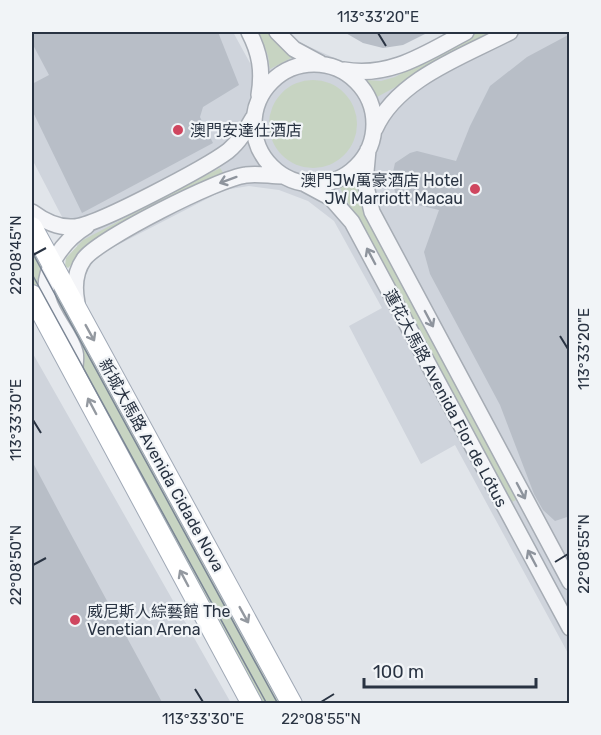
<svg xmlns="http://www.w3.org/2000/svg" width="601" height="735" viewBox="0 0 601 735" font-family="Rubik,'Noto Sans SC',sans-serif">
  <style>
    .built { fill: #cfd4dc }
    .green { fill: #c7d4c2 }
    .building { fill: #b8bec7 }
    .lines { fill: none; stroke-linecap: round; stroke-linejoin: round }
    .minor-casing { stroke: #a6acb4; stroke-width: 18 }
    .major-casing { stroke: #a0a9b6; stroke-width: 22 }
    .minor { stroke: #f4f5f8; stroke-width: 15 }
    .major { stroke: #fff; stroke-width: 20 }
    .tram { stroke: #7a8594; stroke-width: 1.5 }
    .oneway { stroke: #8e949d }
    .oneway2 { stroke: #9499a0 }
    .ticks { fill: none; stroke: #293342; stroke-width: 2 }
    .poi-dot { fill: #cf465f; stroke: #f1f4f7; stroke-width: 2 }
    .labels { text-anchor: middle; stroke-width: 4.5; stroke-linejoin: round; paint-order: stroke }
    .poi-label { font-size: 16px; fill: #293342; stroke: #f1f4f7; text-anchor: start }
    .street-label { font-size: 16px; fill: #293342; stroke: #f1f4f7 }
    .neatline { fill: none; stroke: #293342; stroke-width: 2 }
    .ticks-label { font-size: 15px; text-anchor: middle; fill: #293342 }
  </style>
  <rect width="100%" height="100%" fill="#e1e5ea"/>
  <path class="built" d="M32 32H233L250 63 294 40 348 64 379 62 407 55 450 32H569V655L455 445 421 464 349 326 382 308 334 221 308 201 279 190 249 186 224 190 100 254 87 265 32 159Z
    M32 352 231 703H32Z"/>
  <path class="green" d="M259 32H270L295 56 270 69 268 56Z
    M479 32H498L377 97 365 80 381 81 395 77Z
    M269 124a44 44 0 1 1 88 0a44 44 0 1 1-88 0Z
    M220 168 226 177 88 248 68 268 65 266 66 258 83 240Z
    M360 175 359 195 365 211 518 499 510 503 340 188Z
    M32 249 279 703H262L32 280Z"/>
  <path class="building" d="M32 32H218L239 85 203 107 200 117 213 143 82 213 32 110V84L49 75 32 43Z
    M344 32H429L403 45 383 48 363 43Z
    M570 34V516L555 521 543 510 534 494 500 405 430 274 424 252 439 210 405 202 396 194 391 181 395 163 410 153 417 151 456 161 470 126 490 86 527 57Z
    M32 461 67 527 163 704H32Z"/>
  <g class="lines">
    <g class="minor-casing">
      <path id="minor" d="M249 32C260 53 263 71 259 95
        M277 32 294 49 320 63
        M254 124a60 60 0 1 1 120 0a60 60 0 1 1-120 0Z
        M344 70C391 78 426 53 466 32
        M375 129C397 79 464 56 510 32
        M368 150 365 182 372 212 570 582
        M305 184 331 198 352 222 570 628
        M32 212C44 221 57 228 73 227 95 227 208 166 228 151 239 142 246 130 253 118
        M77 303C74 288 74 273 84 259 99 239 219 178 246 175 258 173 270 176 282 176
        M75 375C74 367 77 359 75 352 70 333 53 318 48 299 39 271 65 239 87 226"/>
    </g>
    <g class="major-casing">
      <path id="major" d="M32 227 292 704
        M32 295 252 704"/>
    </g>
    <use href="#minor" class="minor"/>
    <use href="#major" class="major"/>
    <path class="tram" d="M32 252 278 704
      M32 274 267 704"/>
  </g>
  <defs><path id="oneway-shaft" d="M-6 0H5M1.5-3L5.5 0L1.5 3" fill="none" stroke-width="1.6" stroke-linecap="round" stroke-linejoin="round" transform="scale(1.5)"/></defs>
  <g class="oneway">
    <use href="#oneway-shaft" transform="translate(228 180) rotate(160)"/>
    <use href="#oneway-shaft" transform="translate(371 256) rotate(-118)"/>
    <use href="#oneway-shaft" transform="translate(429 319) rotate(62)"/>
    <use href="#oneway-shaft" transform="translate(521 491) rotate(62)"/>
    <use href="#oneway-shaft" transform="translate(532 558) rotate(-118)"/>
  </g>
  <g class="oneway2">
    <use href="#oneway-shaft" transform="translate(90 333) rotate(61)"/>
    <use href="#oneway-shaft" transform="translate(92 406) rotate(-118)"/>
    <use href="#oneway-shaft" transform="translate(184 578) rotate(-118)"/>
    <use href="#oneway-shaft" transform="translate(244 615) rotate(61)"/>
  </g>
  <path class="ticks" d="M378 33 386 46M33 255 46 248M560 336 568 349M33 420 41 433M555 562 568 554M33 565 46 558M195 689 203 702M321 702 334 694"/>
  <g class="poi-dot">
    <circle cx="178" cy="130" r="6"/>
    <circle cx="475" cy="189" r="6"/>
    <circle cx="75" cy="620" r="6"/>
  </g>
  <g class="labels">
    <g class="poi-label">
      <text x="190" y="136">澳門安達仕酒店</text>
      <text x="463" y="186" text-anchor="end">澳門JW萬豪酒店 Hotel<tspan x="463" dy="18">JW Marriott Macau</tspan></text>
      <text x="87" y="617">威尼斯人綜藝館 The<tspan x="87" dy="18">Venetian Arena</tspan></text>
    </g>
    <g class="street-label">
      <text transform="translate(446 398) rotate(62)" y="6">蓮花大馬路 Avenida Flor de Lótus</text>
      <text transform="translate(162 465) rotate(61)" y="6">新城大馬路 Avenida Cidade Nova</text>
    </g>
  </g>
  <rect width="601" height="735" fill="none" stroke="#f1f4f7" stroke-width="66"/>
  <path d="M364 678v9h172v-9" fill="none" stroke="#293342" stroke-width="3"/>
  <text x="373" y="678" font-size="18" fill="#293342" stroke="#f1f4f7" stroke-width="4.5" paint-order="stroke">100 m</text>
  <rect x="33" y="33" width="535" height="669" class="neatline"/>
  <g class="ticks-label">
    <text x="378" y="22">113°33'20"E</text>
    <text transform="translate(16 255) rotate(-90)" y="5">22°08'45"N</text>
    <text transform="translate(584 349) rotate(-90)" y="5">113°33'20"E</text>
    <text transform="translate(16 420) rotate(-90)" y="5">113°33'30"E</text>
    <text transform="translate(584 554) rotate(-90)" y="5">22°08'55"N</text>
    <text transform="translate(16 565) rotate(-90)" y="5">22°08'50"N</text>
    <text x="203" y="724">113°33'30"E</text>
    <text x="321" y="724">22°08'55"N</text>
  </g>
</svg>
